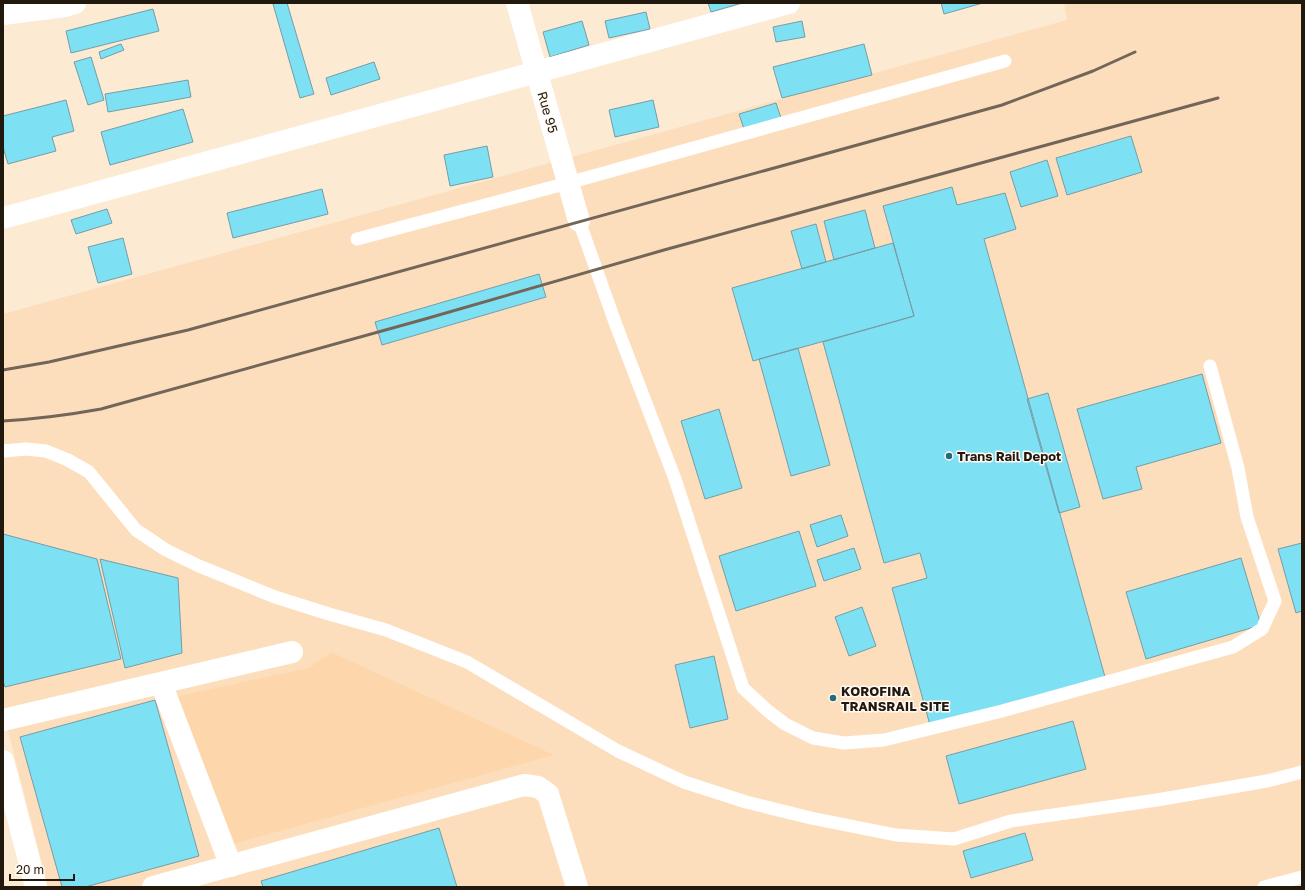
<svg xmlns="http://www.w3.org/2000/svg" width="1305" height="890" viewBox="0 0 1305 890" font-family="'Golos Text',sans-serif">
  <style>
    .built { fill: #fcdebc }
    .green { fill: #fdd7ab }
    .building { fill: #7ee0f3; stroke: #759da6 }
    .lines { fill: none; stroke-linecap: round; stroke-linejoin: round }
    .service { stroke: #fff; stroke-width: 13 }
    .minor { stroke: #fff; stroke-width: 22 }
    .rail { stroke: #736658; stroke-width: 3 }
    .poi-dot { fill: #236b78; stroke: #fffaf4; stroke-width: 1.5 }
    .labels { text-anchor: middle; stroke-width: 3; stroke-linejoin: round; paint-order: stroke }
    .street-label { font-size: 13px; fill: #21180e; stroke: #fffaf4 }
    .poi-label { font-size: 13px; font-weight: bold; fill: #21180e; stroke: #fffaf4; text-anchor: start }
  </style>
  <rect width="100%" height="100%" fill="#fdead3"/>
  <path class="built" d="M1064 3H1302V887H48L3 711V314L1067 20Z"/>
  <path class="green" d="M331 652 554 755 230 845 178 696 309 668Z"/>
  <path class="building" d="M276 3H287L314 94 300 98 273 4Z
    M708 3H742L711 12Z
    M941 3H983L944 14Z
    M153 9 159 31 71 53 66 31Z
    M646 12 650 29 609 38 605 21Z
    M582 21 589 45 550 57 543 32Z
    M802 21 805 37 776 42 773 27Z
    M121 44 124 50 101 59 99 52Z
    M864 44 872 75 782 98 773 67Z
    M91 57 104 100 88 105 74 62Z
    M374 62 380 79 331 95 326 78Z
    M188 80 191 97 108 112 105 94Z
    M66 100 74 131 52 137 56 151 8 164 3 147V116Z
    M653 100 659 127 615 137 609 110Z
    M776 103 781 118 744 129 739 114Z
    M183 109 193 142 110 165 101 132Z
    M1131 136 1142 172 1067 195 1056 158Z
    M487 146 493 177 450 186 444 155Z
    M1047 160 1058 196 1021 207 1010 172Z
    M952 187 957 205 1005 193 1016 229 984 239 1105 677 930 725 892 588 927 578 920 553 884 563 823 342 914 316 883 206Z
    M322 189 328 214 233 238 227 213Z
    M107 209 112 223 76 234 71 220Z
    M865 210 875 248 834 260 824 221Z
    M816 224 826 262 802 269 791 231Z
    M123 238 132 274 98 283 88 247Z
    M893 243 914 316 753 361 732 288Z
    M539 274 546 297 382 345 375 322Z
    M798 348 830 465 791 476 759 359Z
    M1202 374 1221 443 1136 467 1142 489 1103 499 1077 409Z
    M1048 393 1080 507 1059 513 1027 399Z
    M719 409 742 488 705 499 681 421Z
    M841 515 848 536 817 547 810 525Z
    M799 531 816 586 736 611 719 556Z
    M3 534 97 559 121 659 5 687 3 681Z
    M1302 543V611L1296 613 1278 549Z
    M854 548 861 569 824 581 817 560Z
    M1241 558 1261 625 1146 659 1126 592Z
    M100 559 178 578 182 653 125 668Z
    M862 607 876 646 849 656 835 617Z
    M714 656 728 719 690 728 675 665Z
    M155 700 199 856 85 887H62L20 737Z
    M1073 721 1086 769 959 804 946 756Z
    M439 828 457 887H263L261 881Z
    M1025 833 1033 860 971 878 963 851Z"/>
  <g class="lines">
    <path class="service" d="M579 221 616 325 675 479 743 688 768 711 785 724 813 738 844 743 884 740 1002 711 1233 647 1262 629 1275 601 1247 517 1238 468 1210 366
      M357 239 568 183 1005 61
      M3 451 26 449 46 451 68 460 89 472 136 530 166 550 199 566 275 597 329 614 386 630 467 662 618 751 684 782 746 802 811 818 896 835 954 839 1011 821 1157 800 1267 781 1302 772
      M1264 887 1302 877"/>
    <path class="minor" d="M517 3 579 221
      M3 14 65 6 75 3
      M3 218 789 3
      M161 683 231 866
      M3 720 292 652
      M3 761 36 887
      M153 887 524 785 538 787 548 794 577 887"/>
    <path class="rail" d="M3 370 49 362 188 330 1002 105 1093 71 1135 52
      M3 421C36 419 68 415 101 409L425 319 664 250 1218 98"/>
  </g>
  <g class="poi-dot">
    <circle cx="949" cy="456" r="4"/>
    <circle cx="833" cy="698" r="4"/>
  </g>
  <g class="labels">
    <g class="street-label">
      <text transform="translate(548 112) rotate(74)" y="5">Rue 95</text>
    </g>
    <g class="poi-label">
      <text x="957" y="461">Trans Rail Depot</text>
      <text x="841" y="696">KOROFINA<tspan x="841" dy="15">TRANSRAIL SITE</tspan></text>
    </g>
  </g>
  <rect width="1305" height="890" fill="none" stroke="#21180e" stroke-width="8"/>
  <path d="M10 874v6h64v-6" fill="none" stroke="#21180e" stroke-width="2"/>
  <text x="16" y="874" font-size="12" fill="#21180e" stroke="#fffaf4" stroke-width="3" paint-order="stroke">20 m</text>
</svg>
